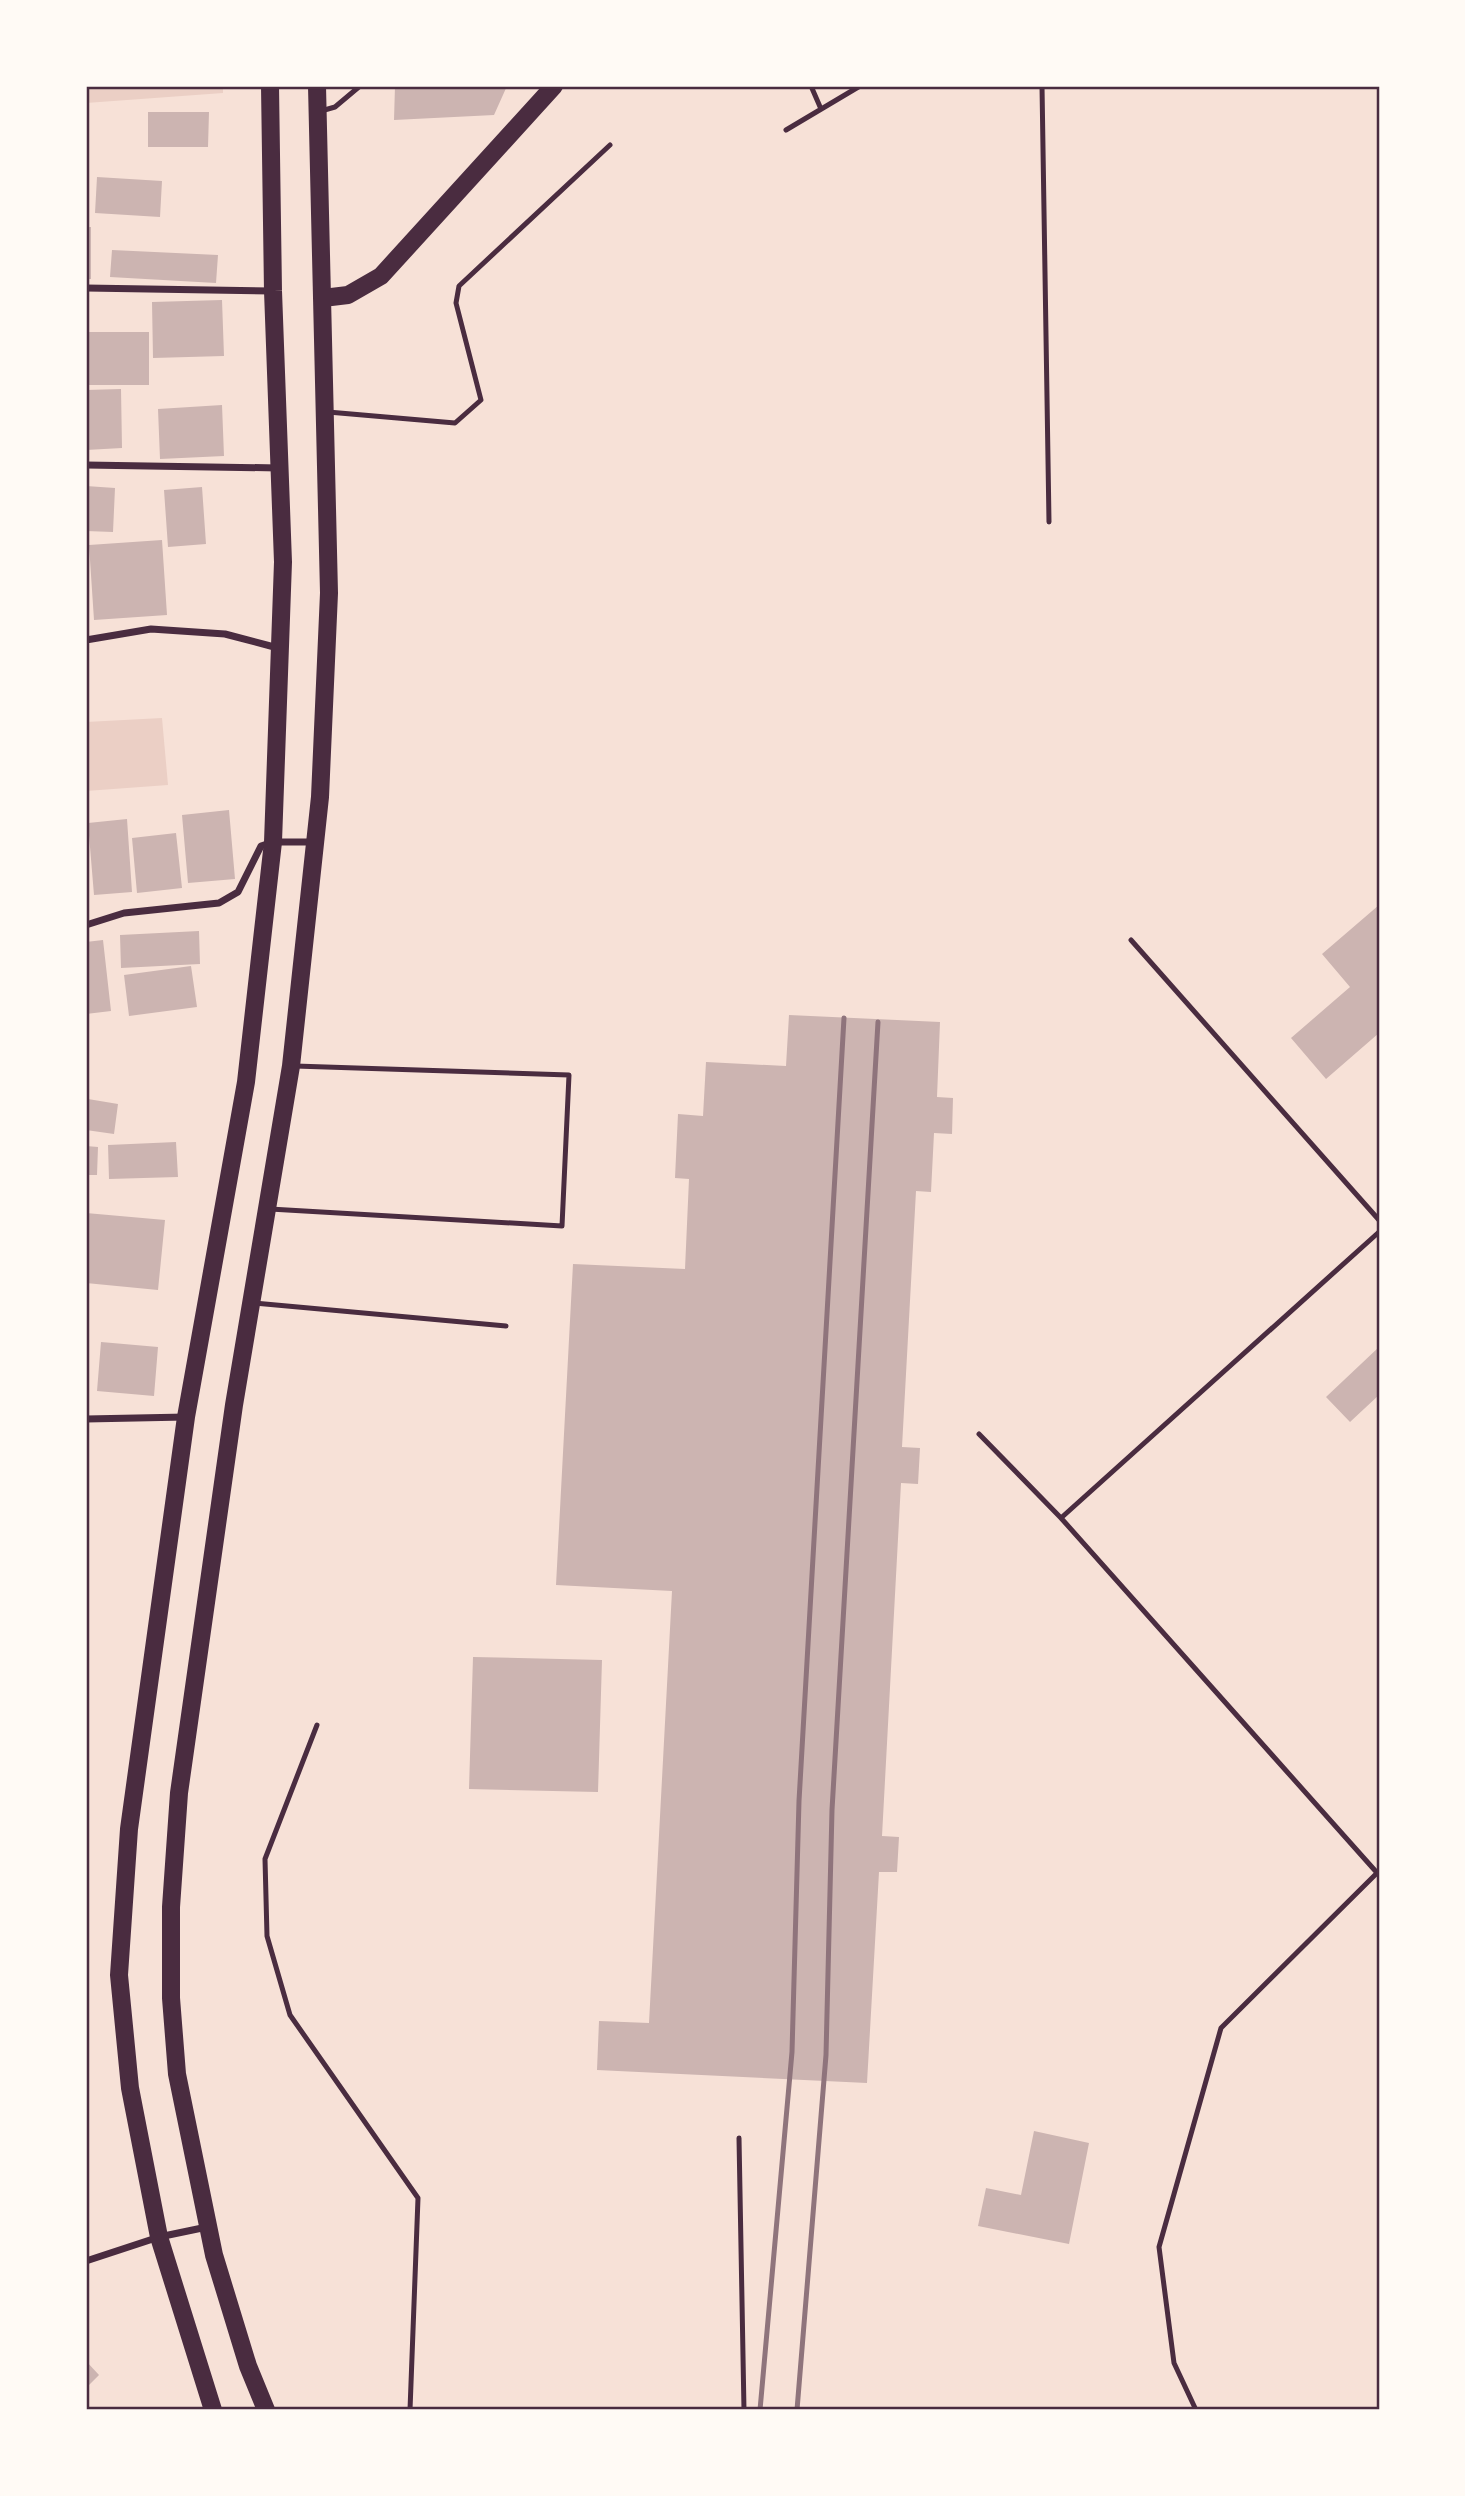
<svg xmlns="http://www.w3.org/2000/svg" width="1465" height="2496" viewBox="0 0 1465 2496" font-family="'Zilla Slab',serif">
  <style>
    .green { fill: #ebcfc5 }
    .building { fill: #ccb4b1 }
    .lines { fill: none; stroke-linecap: round; stroke-linejoin: round }
    .service { stroke: #4a2c40; stroke-width: 5 }
    .minor { stroke: #4a2c40; stroke-width: 7 }
    .primary { stroke: #4a2c40; stroke-width: 18 }
    .rail { stroke: #8f747c; stroke-width: 5 }
    .neatline { fill: none; stroke: #4a2c40; stroke-width: 2.5 }
  </style>
  <rect width="100%" height="100%" fill="#f7e1d7"/>
  <path class="green" d="M86 86H223V93L86 103Z
    M162 718 168 785 86 791V722Z"/>
  <path class="building" d="M395 86H507L494 115 394 120Z
    M148 112H209L208 147H148Z
    M97 177 162 181 160 217 95 213Z
    M86 227H91V279H86Z
    M112 250 218 255 216 283 110 277Z
    M222 300 224 356 153 358 152 302Z
    M86 332H149V385H86Z
    M121 389 122 448 86 450V390Z
    M222 405 224 456 160 459 158 409Z
    M86 486 115 488 113 532 86 531Z
    M202 487 206 544 168 547 164 490Z
    M162 540 167 615 94 620 89 545Z
    M229 810 235 879 188 883 182 815Z
    M127 819 132 892 94 895 88 823Z
    M176 833 182 888 137 893 132 838Z
    M1379 905V1033L1326 1079 1291 1038 1350 987 1322 954Z
    M199 931 200 964 121 968 120 935Z
    M103 940 111 1011 86 1014V942Z
    M191 966 197 1007 129 1016 124 975Z
    M789 1015 940 1022 937 1097 953 1098 952 1134 934 1133 931 1192 916 1191 902 1447 920 1448 918 1484 901 1483 882 1836 899 1837 897 1872H879L867 2083 597 2070 599 2021 649 2023 672 1591 556 1585 573 1264 685 1269 689 1179 675 1178 678 1114 703 1116 706 1062 786 1066Z
    M88 1099 118 1104 114 1134 86 1130Z
    M176 1142 178 1177 109 1179 108 1145Z
    M86 1146 98 1147 97 1175H86Z
    M86 1213 165 1220 158 1290 86 1283Z
    M101 1342 158 1347 154 1396 97 1391Z
    M1379 1347V1395L1350 1422 1326 1397Z
    M86 1348H89L88 1367 86 1366Z
    M473 1657 602 1660 598 1792 469 1789Z
    M1034 2131 1089 2143 1069 2244 978 2226 986 2188 1021 2195Z
    M86 2361 99 2375 86 2388Z"/>
  <g class="lines">
    <path class="service" d="M811 86 821 109
      M1042 86 1049 522
      M321 111 335 107 360 86
      M786 130 860 86
      M328 412 455 423 481 400 456 303 459 286 610 145
      M1131 940 1379 1220
      M270 1209 562 1226 569 1075 295 1066
      M254 1303 506 1326
      M979 1434 1061 1518 1379 1875
      M1061 1518 1379 1232
      M317 1725 265 1859 267 1936 290 2015 418 2198 410 2410
      M739 2138 744 2410
      M1196 2410 1174 2363 1159 2247 1221 2028 1379 1871"/>
    <path class="minor" d="M86 288 272 291
      M86 465 279 468
      M86 640 151 629 225 634 278 648
      M86 925 124 913 219 903 238 892 261 846 273 842H314
      M86 1419 186 1417
      M86 2261 159 2237 207 2227"/>
    <path class="primary" d="M323 298 348 295 381 276 554 86
      M213 2410 159 2237 130 2088 119 1975 129 1829 186 1417 246 1082 273 842 283 562 273 291 270 86
      M266 2410 248 2366 214 2255 177 2074 171 1998V1907L179 1793 234 1405 291 1066 320 797 329 593 317 86"/>
    <path class="rail" d="M760 2410 792 2052 799 1801 844 1018
      M797 2410 826 2055 832 1810 878 1022"/>
  </g>
  <rect width="1465" height="2496" fill="none" stroke="#fffaf5" stroke-width="175"/>
  <rect x="88" y="88" width="1290" height="2320" class="neatline"/>
</svg>
